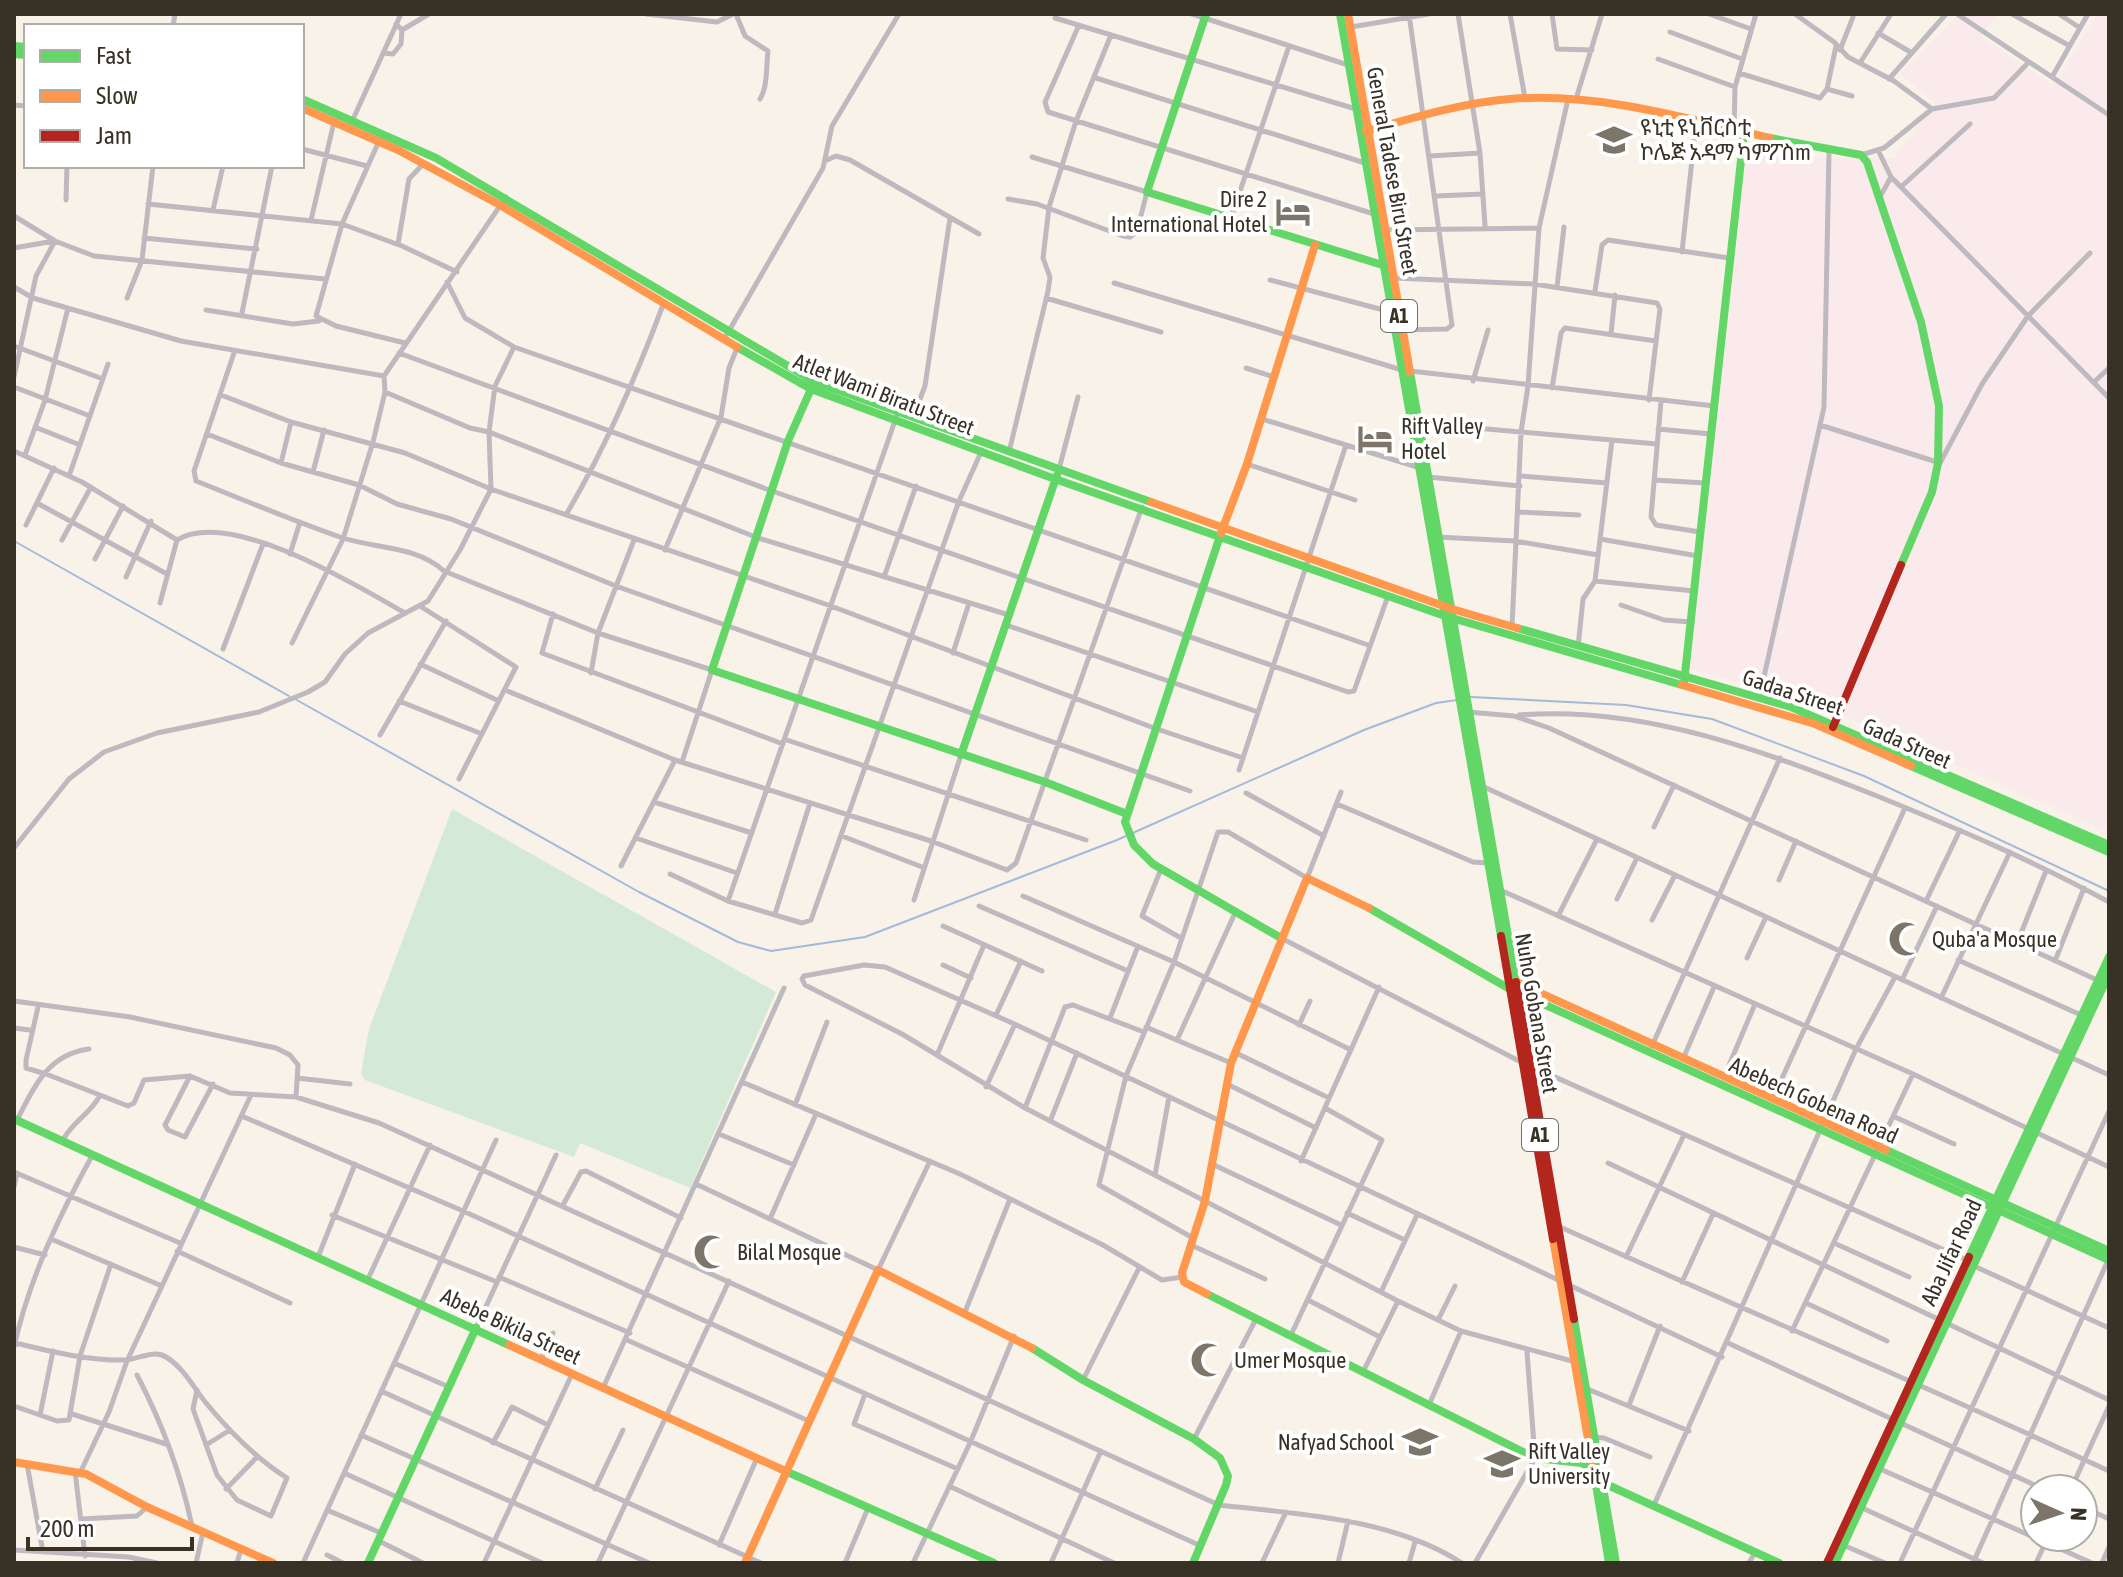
<svg xmlns="http://www.w3.org/2000/svg" width="2123" height="1577" viewBox="0 0 2123 1577" font-family="'Asap Condensed','Noto Sans Ethiopic',sans-serif">
  <style>
    .industrial { fill: #faeaeb }
    .green { fill: #d4ead7 }
    .lines { fill: none; stroke-linecap: round; stroke-linejoin: round }
    .stream { stroke: #a3badb; stroke-width: 2 }
    .street { stroke: #bdb9bf; stroke-width: 5 }
    .fast { stroke: #63d668; stroke-width: 8 }
    .slow { stroke: #ff974d; stroke-width: 8 }
    .jam { stroke: #b3261e; stroke-width: 8 }
    .labels { text-anchor: middle; stroke-width: 8; stroke-linejoin: round; paint-order: stroke }
    .shield { fill: #fff; stroke: #736f67; stroke-width: 2 }
    .shield-label { font-size: 20px; font-weight: bold; fill: #373126 }
    .poi-label { font-size: 22px; fill: #373126; stroke: #fff; text-anchor: start }
    .street-label { font-size: 22px; fill: #373126; stroke: #fff }
  </style>
  <rect width="100%" height="100%" fill="#f8f2e8"/>
  <path class="industrial" d="M1959 14H1997L1980 36 2054 86 2097 14H2109V832L1849 718 1769 690 1690 669 1748 143 1823 158H1894L1936 103 1900 74Z"/>
  <path class="green" d="M452 809 776 992 690 1188 580 1143 574 1157 365 1080 361 1074 369 1029Z"/>
  <g class="lines">
    <path class="stream" d="M14 541 289 696
      M1471 697 1626 705 1712 719 1864 776 2109 891
      M295 699 639 892 738 942 771 951 865 937 1117 840 1364 730 1436 703 1457 700"/>
    <path class="street" d="M646 14 717 22 733 14
      M736 14 745 36 768 51C766 66 768 86 760 99
      M1192 14 1348 65
      M1458 14 1480 153 1485 226
      M1510 14 1525 98
      M1552 14 1557 49 1592 50
      M1709 14 1751 29
      M1795 14 1834 42 1848 57 1894 81 1932 109
      M1957 14 2109 115
      M2012 14 2070 46
      M2059 14 2080 28
      M1055 18 1359 110
      M1079 25 1045 102 1048 112 1374 214
      M173 26 175 14
      M1351 27 1429 14
      M402 30 429 14
      M1670 32 1742 59
      M1878 33 1912 53
      M1840 50 1853 17
      M383 53 393 54 401 44 402 30 396 24
      M1658 59 1735 87
      M1860 63 1891 14
      M1739 73 1820 98 1827 89 1836 46
      M2052 77 2088 14
      M1096 78 1365 163
      M1889 79 1946 14
      M1827 89 1852 96
      M1576 99 1602 14
      M14 105 26 106
      M354 117 401 14
      M1734 130 1735 87 1756 14
      M379 141 342 224 316 316 336 326 405 343
      M302 149 367 166
      M1878 150 1891 177 2109 398
      M1861 155 1884 148 1932 109 1994 98 2028 63
      M1430 156 1480 153
      M827 160 836 156 850 160 979 234
      M1902 186 1970 124
      M1881 195 1891 177
      M1436 196 1483 194
      M1008 199 1037 204 1123 236 1130 237 1137 231 1147 192 1032 157
      M66 200 67 166
      M148 204 342 224 402 246 457 272
      M213 210 223 166
      M14 216 55 241 94 256 325 279
      M1231 218 1289 46
      M311 220 334 122
      M1385 230 1539 228
      M144 238 257 249
      M398 244 409 179 423 164
      M14 248 54 241
      M1682 252 1696 123
      M1394 278 1534 284 1657 303 1660 309 1649 400
      M1270 280 1391 312
      M447 282 465 318 514 347 1368 645
      M1114 283 1402 370 1714 406
      M14 287 33 298 181 341 384 376
      M1557 287 1564 227
      M1595 291 1602 245 1608 240 1729 258
      M127 298 142 260 153 166
      M1046 298 1161 332
      M206 310 293 324 319 321
      M242 313 272 166
      M1402 330 1447 329 1452 325 1409 14
      M1611 334 1615 295
      M726 336 823 168 832 126 899 14
      M14 346 103 379
      M234 353 194 471 196 481C244 500 291 520 340 537 374 549 416 545 444 571L598 633 712 670 682 762
      M399 353 772 491 1348 692 1354 691 1388 596
      M1246 368 1274 377
      M14 377 36 276 55 241
      M1473 381 1488 330
      M2094 382 2109 368
      M14 387 90 416
      M1552 388 1561 333 1565 328 1656 341
      M385 392 470 428 489 432 758 538 1009 615
      M221 395 291 422 405 453 491 489 831 606 1154 728 1243 758
      M1661 401 1651 517 1656 525 1700 532
      M913 417 925 386 950 218
      M1262 419 1417 467
      M1420 423 1657 444
      M1820 425 1940 463 1982 384 2028 316 2090 253
      M35 427 80 445
      M1658 429 1711 434
      M207 434 281 463 359 485 397 504 451 519 616 586 1190 791
      M14 451 82 482 177 540
      M1009 452 1048 291 1050 277 1043 258 1049 207 1076 121 1111 35
      M25 455 45 400 68 308
      M281 463 291 422
      M1247 464 1355 500
      M1059 469 1078 397
      M313 472 324 430
      M69 476 108 364
      M1521 476 1607 483
      M1428 477 1520 486
      M1654 480 1705 483
      M37 503 167 574
      M1518 512 1579 515
      M567 513C606 447 636 377 663 305
      M26 525 54 468
      M1437 537 1515 541 1598 555
      M1600 539 1698 556
      M62 540 91 487
      M665 550 721 417 729 368 737 348
      M290 554 300 522
      M95 559 123 506
      M126 577 151 521
      M884 577 916 486
      M1595 581 1694 591
      M160 603 177 540C230 508 356 585 405 613
      M1621 605 1664 620 1691 622
      M420 606 516 667 459 779
      M553 614 542 653 783 744
      M1006 625 1258 712
      M1512 627 1521 432 1528 386 1539 228 1568 99
      M292 643 343 539 373 442 385 392 384 376 506 197
      M1578 647 1583 599 1595 581 1612 440
      M223 649 263 544
      M953 653 969 603
      M420 664 499 701
      M591 673 598 633 634 540
      M505 690 675 760 931 841 1007 870 1016 863 1142 507
      M1759 699 1824 407 1829 151
      M399 701 482 734
      M1468 712 1514 716 1549 728 2097 980
      M1519 715C1643 705 1763 751 1877 796 1956 828 2034 861 2109 902
      M380 735 446 621
      M784 739 1086 840
      M1239 770 1346 445
      M1482 786 2109 1075
      M1246 793 1324 836
      M654 802 752 833
      M1337 804 1473 862 1488 863
      M1654 827 1674 785
      M842 836 922 867
      M636 838 737 873
      M14 848 69 779 104 752 157 733 259 712 308 692 325 682 345 654 368 633 428 601 460 550 491 489 489 432 495 386 514 347
      M621 866 675 760
      M1161 869 1142 916 1181 938
      M670 874 728 901 802 923 811 920 959 501 982 450
      M1779 880 1796 841
      M1498 889 1913 1074 2109 1167
      M1023 896 1174 962 1351 1050
      M1617 899 1637 858
      M914 900 961 755
      M728 901 898 412
      M1926 901 1960 830
      M979 906 1128 971
      M775 914 810 803
      M1558 916 1597 839
      M1652 920 1675 875
      M943 926 1042 971
      M1281 938 1521 1062 1967 1260
      M2017 943 2046 871
      M1747 958 1766 917
      M1958 960 2081 1015
      M2055 961 2084 888
      M943 965 971 978
      M1902 980 1937 906
      M1941 998 2010 852
      M14 1001 130 1017 276 1048 290 1055 298 1065 296 1097
      M38 1007 26 1060V1068L46 1074 128 1106 134 1103 144 1080 190 1076 230 1093 296 1097 379 1123 1219 1505C1299 1514 1392 1518 1462 1563
      M996 1015 1021 961
      M1110 1018 1138 946
      M1299 1025 1310 1001
      M1146 1027 1231 1063
      M14 1028 30 1030
      M1177 1040 1235 913
      M1652 1046 1780 758
      M1234 1052 1329 1098
      M937 1055 984 945
      M1683 1059 1714 987
      M190 1076 165 1125 168 1130 185 1137 213 1084
      M1724 1077 1755 1004
      M297 1078 350 1084
      M742 1082 960 1174 1103 1245 1162 1280 1182 1277
      M1227 1084 1316 1128
      M986 1087 1015 1024
      M1773 1098 1905 808
      M795 1105 827 1022
      M1025 1108 1065 1007 1073 1005 1144 1032
      M244 1117 463 1211 1201 1546
      M1895 1117 1954 1144
      M1051 1119 1077 1053
      M17 1120C34 1087 48 1054 89 1049
      M719 1134 794 1165
      M63 1140C73 1121 89 1115 99 1097
      M1301 1161 1379 987
      M1608 1163 2109 1400
      M1212 1164 1341 1225
      M14 1172 180 1243
      M1155 1175 1169 1097
      M696 1184 878 1270 930 1161
      M14 1187 17 1173
      M563 1205 581 1172 586 1171 681 1218
      M1347 1213 1405 1240
      M332 1215 497 1282
      M770 1219 816 1114
      M1558 1226C1741 1309 1927 1386 2109 1471
      M1193 1238 1099 1185 1126 1076 1174 962 1218 832H1228L1307 878 1341 792
      M51 1239 162 1286
      M1834 1243 1909 1277
      M1191 1245 1265 1279
      M14 1247 45 1255
      M177 1251 290 1303
      M318 1257 355 1164
      M1626 1257 1684 1135
      M1974 1266 2109 1328
      M499 1277 630 1333
      M368 1279 430 1145
      M1682 1282 1713 1214
      M1381 1292 1417 1215
      M1308 1300 1380 1337
      M1806 1303 1887 1341
      M965 1312 1010 1199
      M1438 1320 1455 1286
      M476 1328 556 1155
      M1792 1331 1913 1074
      M1291 1335 1382 1140 1325 1108
      M627 1340 809 1421
      M15 1343C50 1351 88 1361 124 1360 137 1360 153 1349 166 1357 183 1367 194 1388 206 1403 230 1432 255 1458 287 1478L271 1516 237 1500 217 1475 193 1409 197 1390
      M1728 1343 2043 1489
      M14 1347C29 1279 60 1214 93 1154
      M541 1359 553 1333
      M1572 1361 1461 1331 1398 1301 1025 1108 902 1034 805 985 802 979 804 976 864 965 885 967 1010 1022 1722 1357
      M394 1363 449 1387
      M1363 1372 1398 1301
      M137 1375C162 1423 181 1474 192 1526
      M1083 1380 1139 1268
      M603 1388 784 988
      M1585 1388 1689 1431
      M381 1391 761 1563
      M865 1394 854 1424 958 1469
      M1429 1405 1461 1331
      M1629 1405 1660 1326
      M14 1406 57 1421 69 1420 80 1356 111 1264
      M72 1414 166 1444
      M40 1415 53 1351
      M361 1435 649 1563
      M1594 1437 1604 1438 1650 1457
      M1194 1439 1256 1319
      M493 1443 512 1407 548 1425
      M206 1445 230 1430
      M27 1464 43 1552
      M1878 1468 2092 1563
      M75 1471 85 1556
      M80 1473 109 1412 127 1361 251 1095
      M344 1473 542 1563
      M949 1486 1114 1563
      M226 1489 257 1457
      M595 1489 623 1430
      M2071 1489 2109 1406
      M1654 1505 1856 1049 1895 977
      M1860 1507 1983 1563
      M2083 1507 2109 1519
      M327 1510 381 1533
      M81 1519 137 1516 147 1507
      M379 1541 423 1563
      M719 1545 757 1458
      M1843 1545 1885 1563
      M14 1550 129 1557 157 1563
      M327 1555 343 1563
      M196 1563 203 1532
      M237 1563 241 1549
      M303 1563 496 1140
      M484 1563 572 1374
      M598 1563 729 1281
      M845 1563 868 1508
      M913 1563 970 1443 1014 1336
      M1051 1563 1101 1451
      M1262 1563 1286 1512
      M1338 1563 1348 1521
      M1409 1563 1415 1542
      M1475 1563 1535 1458 1527 1352
      M1749 1563 1755 1552
      M1900 1563 2109 1111
      M1973 1563 2109 1258
      M2036 1563 2048 1537
      M2102 1563 2109 1547"/>
    <path class="fast" d="M1206 14 1147 192 1389 267
      M1340 14 1501 936
      M14 46 26 47
      M14 54 26 55
      M302 99 436 158 815 382 1151 502
      M1770 138 1861 155 1867 162 1921 322 1939 406 1938 463 1932 492 1901 565
      M737 347 811 389 1055 479 1445 616 1682 685
      M1410 372 1516 982
      M811 389 788 441 712 670 1045 782 1127 814
      M1221 533 1125 822 1134 845 1153 864 1281 938
      M1517 628 1791 707 2109 845
      M1684 683 1744 133
      M961 755 1057 475
      M1911 766 2109 852
      M1369 908 1508 988 2109 1260
      M14 1119 509 1345
      M1886 1150 2109 1251
      M1969 1257 2109 957
      M1207 1294 1535 1458 1582 1463 1610 1486 1779 1563
      M1574 1319 1616 1563
      M1032 1348 1083 1380 1194 1439 1220 1458 1228 1476 1226 1485 1193 1563
      M783 1470 994 1563
      M1596 1485 1609 1563
      M368 1563 476 1328
      M1835 1563 2109 974"/>
    <path class="slow" d="M1348 14 1410 372
      M302 108 398 150 500 205 737 347
      M1366 131C1413 118 1461 103 1510 99 1597 92 1686 118 1770 138
      M1151 502 1452 609 1517 628
      M1221 533 1247 464 1315 245
      M1682 685 1815 724 1911 766
      M1514 981 1886 1150
      M1553 1239 1593 1467
      M1207 1294 1184 1282 1182 1273 1205 1201 1231 1063 1307 878 1369 908
      M509 1345 783 1470
      M14 1462 86 1474 147 1507 273 1563
      M745 1563 878 1270 1032 1348"/>
    <path class="jam" d="M1833 727 1901 565
      M1501 936 1553 1239
      M1516 982 1574 1319
      M1827 1563 1969 1257"/>
  </g>
  <defs>
    <g id="university-bare" transform="scale(2.76)"><path d="M0-5L7-2L0 1L-7-2ZM-4 1L0 2.5L4 1V4Q0 6-4 4Z" fill="#7b756a" stroke="#fff" stroke-width="2.5" paint-order="stroke"/></g>
    <g id="hotel-bare" transform="scale(2.76)"><path d="M-6-4.5h1.5V1H6V5H4.5V3h-9V5H-6ZM-4 0a1.8 1.8 0 1 1 3.6 0ZM.5 0V-2.5h3Q6-2.5 6 0Z" fill="#7b756a" stroke="#fff" stroke-width="2.5" paint-order="stroke"/></g>
    <g id="mosque-bare" transform="scale(2.76)"><path d="M3.5-4.9A6 6 0 1 0 3.5 4.9A5 5 0 1 1 3.5-4.9Z" fill="#7b756a" stroke="#fff" stroke-width="2.5" paint-order="stroke"/></g>
    <g id="school-bare" transform="scale(2.76)"><path d="M0-5L7-2L0 1L-7-2ZM-4 1L0 2.5L4 1V4Q0 6-4 4Z" fill="#7b756a" stroke="#fff" stroke-width="2.5" paint-order="stroke"/></g>
  </defs>
  <g fill-rule="evenodd">
    <use href="#university-bare" x="1614" y="140"/>
    <use href="#hotel-bare" x="1293" y="212"/>
    <use href="#hotel-bare" x="1375" y="439"/>
    <use href="#mosque-bare" x="1906" y="939"/>
    <use href="#mosque-bare" x="711" y="1252"/>
    <use href="#mosque-bare" x="1208" y="1360"/>
    <use href="#school-bare" x="1420" y="1442"/>
    <use href="#university-bare" x="1502" y="1464"/>
  </g>
  <g class="labels">
    <g class="shield">
      <rect x="1381" y="300" width="36" height="32" rx="6"/>
      <rect x="1522" y="1119" width="36" height="32" rx="6"/>
    </g>
    <g class="shield-label">
      <text x="1399" y="323">A1</text>
      <text x="1540" y="1142">A1</text>
    </g>
    <g class="poi-label">
      <text x="1640" y="135">ዩኒቲ ዩኒቨርስቲ<tspan x="1640" dy="25">ኮሌጅ አዳማ ካምፖስm</tspan></text>
      <text x="1267" y="207" text-anchor="end">Dire 2<tspan x="1267" dy="25">International Hotel</tspan></text>
      <text x="1401" y="434">Rift Valley<tspan x="1401" dy="25">Hotel</tspan></text>
      <text x="1932" y="947">Quba'a Mosque</text>
      <text x="737" y="1260">Bilal Mosque</text>
      <text x="1234" y="1368">Umer Mosque</text>
      <text x="1394" y="1450" text-anchor="end">Nafyad School</text>
      <text x="1528" y="1459">Rift Valley<tspan x="1528" dy="25">University</tspan></text>
    </g>
    <g class="street-label">
      <text transform="translate(1393 171) rotate(80)" y="8">General Tadese Biru Street</text>
      <text transform="translate(884 394) rotate(21)" y="8">Atlet Wami Biratu Street</text>
      <text transform="translate(1793 692) rotate(18)" y="8">Gadaa Street</text>
      <text transform="translate(1907 743) rotate(24)" y="8">Gada Street</text>
      <text transform="translate(1537 1013) rotate(80)" y="8">Nuho Gobana Street</text>
      <text transform="translate(1814 1100) rotate(24)" y="8">Abebech Gobena Road</text>
      <text transform="translate(1951 1252) rotate(-65)" y="8">Aba Jifar Road</text>
      <text transform="translate(511 1326) rotate(25)" y="8">Abebe Bikila Street</text>
    </g>
  </g>
  <rect width="2123" height="1577" fill="none" stroke="#373126" stroke-width="32"/>
  <rect x="24" y="24" width="280" height="144" fill="#ffffff" stroke="#afada8" stroke-width="2"/>
  <rect x="40" y="50" width="40" height="12" fill="#63d668" stroke="#afada8" stroke-width="2"/>
  <text x="96" y="64" font-size="24" fill="#373126">Fast</text>
  <rect x="40" y="90" width="40" height="12" fill="#ff974d" stroke="#afada8" stroke-width="2"/>
  <text x="96" y="104" font-size="24" fill="#373126">Slow</text>
  <rect x="40" y="130" width="40" height="12" fill="#b3261e" stroke="#afada8" stroke-width="2"/>
  <text x="96" y="144" font-size="24" fill="#373126">Jam</text>
  <g transform="translate(2059 1513) rotate(93)"><circle r="38" fill="#ffffff" stroke="#afada8" stroke-width="2"/>
  <path d="M0-6L14 30L0 20L-14 30Z" fill="#7b756a"/>
  <text y="-12" font-size="22" font-weight="bold" text-anchor="middle" fill="#373126">N</text>
  </g>
  <path d="M28 1537v12h164v-12" fill="none" stroke="#373126" stroke-width="4"/>
  <text x="40" y="1537" font-size="24" fill="#373126" stroke="#ffffff" stroke-width="6" paint-order="stroke">200 m</text>
</svg>
